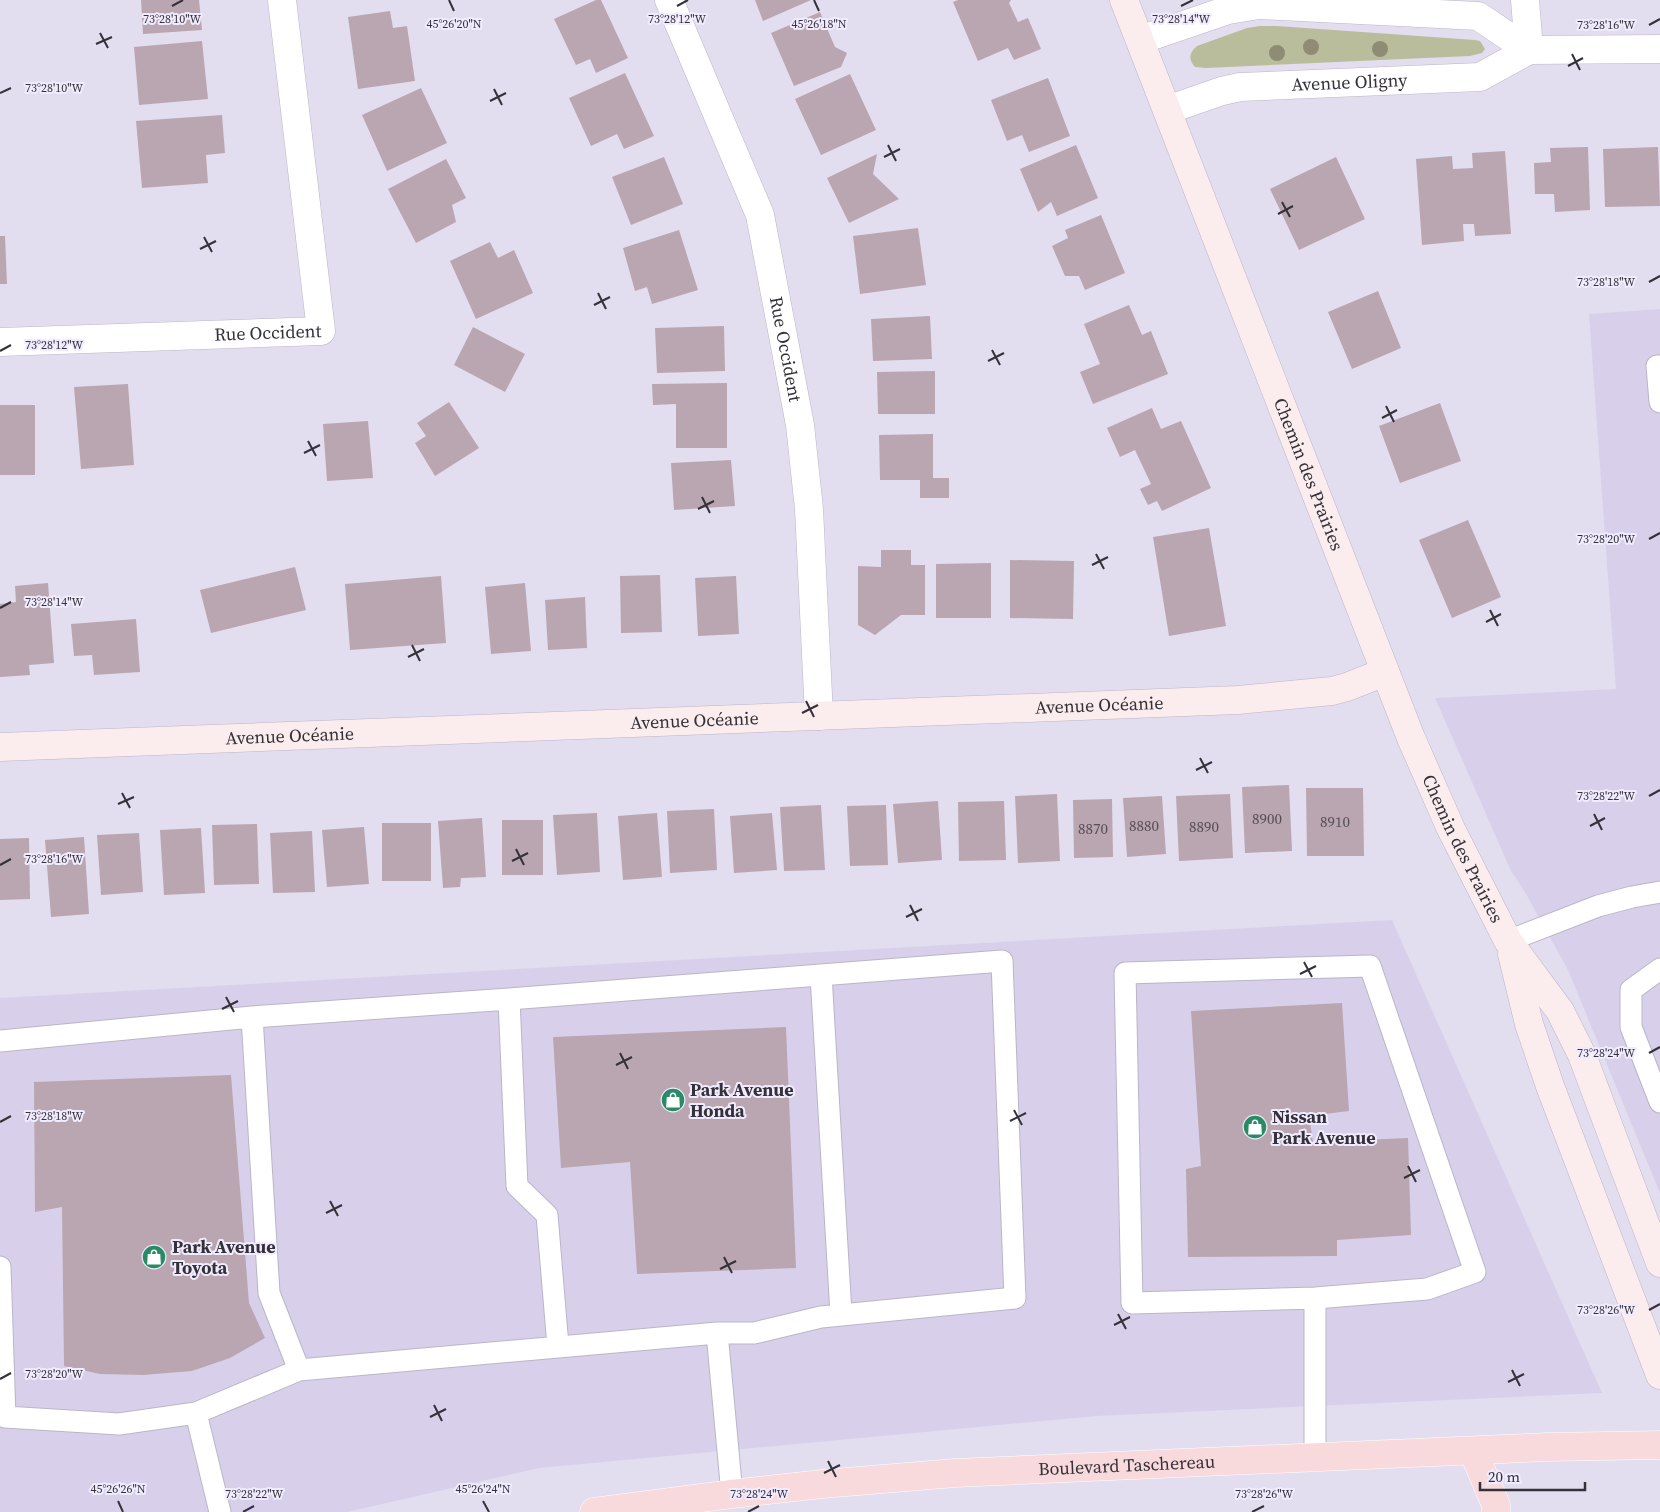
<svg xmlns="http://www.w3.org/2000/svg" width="1660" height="1512" viewBox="0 0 1660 1512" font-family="'Source Serif 4',serif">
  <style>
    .built { fill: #d8d0ea }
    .green { fill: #babd9c }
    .building { fill: #baa6b0 }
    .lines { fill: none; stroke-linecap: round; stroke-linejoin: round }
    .lane-casing { stroke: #bbb5c7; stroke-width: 23 }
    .street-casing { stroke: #bbb5c7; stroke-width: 29 }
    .secondary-casing { stroke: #bbb5c7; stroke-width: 29 }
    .primary-casing { stroke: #fff; stroke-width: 29 }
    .lane { stroke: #fff; stroke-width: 21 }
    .street { stroke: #fff; stroke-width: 28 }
    .secondary { stroke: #fbeded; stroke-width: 28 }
    .primary { stroke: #f8dadc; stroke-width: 28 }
    .tree { fill: #8e8c74 }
    .ticks { fill: none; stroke: #343139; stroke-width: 2 }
    .labels { text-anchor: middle; stroke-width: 4; stroke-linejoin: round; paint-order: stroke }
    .number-label { font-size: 15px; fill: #564e57 }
    .street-label { font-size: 18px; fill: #343139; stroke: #f0ebfe }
    .poi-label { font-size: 18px; font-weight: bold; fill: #343139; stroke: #f0ebfe; text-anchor: start }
    .ticks-label { font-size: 12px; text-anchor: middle; fill: #343139; stroke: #f0ebfe; stroke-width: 4; stroke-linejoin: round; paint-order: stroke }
  </style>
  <rect width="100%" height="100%" fill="#e3ddf0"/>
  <path class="built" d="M1660 309V1193L1568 970 1525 892 1511 871 1435 698 1616 689 1589 314Z
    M1392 920 1602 1393 1097 1416 539 1468 347 1512H0V998Z"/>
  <path class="green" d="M1260 26H1277L1475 40 1480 41 1485 49 1482 53 1470 56 1206 68 1195 67C1188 59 1189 53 1197 46L1247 28Z"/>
  <path class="building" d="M141 0H199L202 30 143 34Z
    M596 0H601L628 58 596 73 590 59 576 65 554 19Z
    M755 0H811L763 21Z
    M958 0H1011L1009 3 1018 22 1028 18 1041 49 1014 60 1008 48 978 61 953 2Z
    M390 11 393 28 407 26 415 81 358 89 348 17Z
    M820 12 835 47 847 53 841 67 794 86 771 33Z
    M202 41 208 99 139 105 134 47Z
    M625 73 654 136 624 149 617 134 591 146 569 98Z
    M850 74 876 130 821 155 795 99Z
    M1048 78 1070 136 1029 152 1022 135 1007 141 991 100Z
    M421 88 447 143 387 171 362 115Z
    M222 115 225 153 206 155 208 183 142 188 136 121Z
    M1076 145 1098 198 1057 216 1051 202 1038 212 1020 169Z
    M1588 147 1590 210 1555 212 1554 194H1535L1534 163 1551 162 1550 148Z
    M1658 147 1660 206 1605 207 1603 149Z
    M1505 151 1511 234 1475 236 1474 224H1463L1464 241 1422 245 1416 159 1452 156 1453 169 1473 168 1472 153Z
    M877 154 873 174 899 199 849 223 827 178Z
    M664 157 683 204 631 225 612 177Z
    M1336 157 1365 219 1299 250 1270 189Z
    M446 159 466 198 452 205 456 222 416 243 388 189Z
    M1101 215 1125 273 1085 290 1079 276H1065L1052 246 1068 238 1065 230Z
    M918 228 926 285 860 294 853 236Z
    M679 230 698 290 652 304 647 287 635 291 623 248Z
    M0 236H5L7 284H0Z
    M490 242 498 258 514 250 533 293 476 319 450 261Z
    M1378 291 1401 348 1352 369 1328 312Z
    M1129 305 1142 335 1151 331 1168 374 1093 404 1080 372 1100 364 1084 324Z
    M930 316 932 359 873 361 871 319Z
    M724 326 725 371 657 373 655 328Z
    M473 327 525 354 505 392 454 365Z
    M935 371V414H878L877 372Z
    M727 383V448H676V404L653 405 652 384Z
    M128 384 134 465 81 469 74 387Z
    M449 402 479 448 435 476 415 443 426 436 417 423Z
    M1440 403 1461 461 1400 483 1379 426Z
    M0 405H35V475H0Z
    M1152 408 1161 429 1181 421 1211 488 1162 511 1157 501 1148 505 1140 489 1151 484 1135 450 1120 457 1107 428Z
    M368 421 373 478 327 481 323 424Z
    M933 434V478H949V498H920V480H880L879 435Z
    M731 460 735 506 674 510 671 463Z
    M1468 520 1501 597 1452 618 1419 540Z
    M1209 528 1226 626 1169 636 1153 537Z
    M881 550H911V565H925V615H901L875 635 858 625V566L881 567Z
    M1010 560 1074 561 1073 619 1010 618Z
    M991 563V618H936V564Z
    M295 567 306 610 211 633 200 590Z
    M660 575 662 632 621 633 620 576Z
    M441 576 446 643 350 650 345 584Z
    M736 576 739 634 698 636 695 578Z
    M48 583 54 663 29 665 30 675 0 677V604L16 602 15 586Z
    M525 583 531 651 491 654 485 587Z
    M585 597 587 648 548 650 545 600Z
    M136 619 140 672 94 675 92 655 74 656 71 624Z
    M1289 785 1292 851 1245 853 1242 787Z
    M1306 788H1363L1364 856H1307Z
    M1057 794 1060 861 1018 863 1015 796Z
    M1230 794 1233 858 1179 861 1176 796Z
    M1162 796 1166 854 1127 857 1123 798Z
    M1112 799 1113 857 1074 858 1073 800Z
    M938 801 942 860 898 863 893 804Z
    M1004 801 1006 860 959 861 958 802Z
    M821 805 825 870 784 871 780 807Z
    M886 805 888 865 850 866 847 806Z
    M714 809 717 870 670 873 667 811Z
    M597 813 600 872 557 875 553 815Z
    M657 813 662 877 623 880 618 816Z
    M772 813 777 870 734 873 730 816Z
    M482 818 486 877 461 878 460 887 443 888 438 821Z
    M502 820H543V875H502Z
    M382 823H431V881H382Z
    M257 824 259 884 214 885 212 825Z
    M364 827 369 884 327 887 322 830Z
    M201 828 205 893 164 895 160 830Z
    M312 831 315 892 273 893 270 833Z
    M139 833 143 892 101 895 97 835Z
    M84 837 89 914 51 917 45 840Z
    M29 838 30 899 0 900V839Z
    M1342 1003 1349 1111 1309 1116 1313 1142 1408 1138 1411 1235 1337 1240V1256L1188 1257 1186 1169 1201 1166 1191 1011Z
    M786 1027 796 1268 637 1274 630 1162 561 1168 553 1037Z
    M231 1075 249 1303 265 1338 230 1358 192 1371 143 1375 100 1374 64 1366 62 1207 35 1212 34 1082Z"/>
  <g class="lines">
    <g class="lane-casing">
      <path id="lane" d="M1660 366H1657L1660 402
        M1508 941 1598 906 1632 897 1660 892
        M1370 966 1475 1272 1427 1289 1315 1298 1132 1303 1125 973Z
        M1660 969 1631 990V1027L1660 1102
        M821 975 841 1314
        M252 1017 509 999 517 1186 547 1215 558 1346
        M0 1041 252 1017 269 1293 299 1370 196 1413 119 1424 5 1417 0 1267
        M1315 1298V1458
        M717 1333 732 1494
        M299 1370 717 1333H754L821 1317 1015 1298 1002 961 509 999
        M196 1413 220 1512"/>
    </g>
    <g class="street-casing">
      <g id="street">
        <path id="s1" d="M669 0 760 215 800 425 809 509 819 716"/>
        <path d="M1525 0 1529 50"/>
        <path d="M1140 40 1228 10 1259 5 1478 16 1529 50"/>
        <path id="s2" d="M1167 110 1222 91 1240 87 1480 77 1529 50 1660 49"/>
        <path id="s3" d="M0 342 321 331 282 0"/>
      </g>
    </g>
    <g class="secondary-casing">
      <g id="secondary">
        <path id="s4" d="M1124 0 1411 738 1451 829 1508 941 1560 1011 1582 1055 1660 1263"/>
        <path id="s5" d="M0 747 1238 700 1332 691 1347 687 1385 672"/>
        <path d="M1512 954 1529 1024 1550 1086 1660 1375"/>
      </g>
    </g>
    <g class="primary-casing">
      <g id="primary">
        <path d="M1473 1451 1496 1505V1512"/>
        <path id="s6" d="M594 1512 732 1494 822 1484 955 1473 1548 1447 1660 1445"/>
      </g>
    </g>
    <use href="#lane" class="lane"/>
    <use href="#street" class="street"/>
    <use href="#secondary" class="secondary"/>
    <use href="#primary" class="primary"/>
  </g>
  <g class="tree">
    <circle cx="1311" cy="47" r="8"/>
    <circle cx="1380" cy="49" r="8"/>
    <circle cx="1277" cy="53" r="8"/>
  </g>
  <path class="ticks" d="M449 0 454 11M814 0 819 11M172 6 183 0M677 6 688 0M1181 6 1193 0M1649 25 1660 19M100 33 108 48M96 44 112 37M1572 54 1580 70M1568 66 1583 58M494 89 502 105M0 93 11 88M490 101 506 93M888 145 896 161M884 157 900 149M1282 202 1290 217M1278 214 1293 206M204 237 212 252M200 249 216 241M1649 282 1660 276M598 293 606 309M594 305 610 297M992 350 1000 365M0 351 11 345M988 361 1004 353M1386 406 1394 422M1382 418 1397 410M308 441 316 456M304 453 320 445M702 497 710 513M698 509 714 501M1649 539 1660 533M1096 554 1104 569M1092 565 1108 557M0 608 11 602M1490 610 1498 626M1486 622 1501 614M412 645 420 661M408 657 424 649M806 701 814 717M802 713 818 705M1200 758 1208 773M1196 770 1212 762M122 793 130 808M1649 796 1660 790M118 804 134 797M1594 814 1602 830M1590 826 1605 818M516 849 524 865M512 861 528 853M0 865 11 859M910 905 918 921M906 917 922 909M1304 962 1312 977M1300 974 1316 966M226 997 234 1012M222 1009 238 1001M620 1053 628 1069M1649 1053 1660 1047M616 1065 632 1057M1014 1110 1022 1125M1010 1121 1026 1113M0 1122 11 1116M1408 1166 1416 1182M1404 1178 1420 1170M330 1201 338 1216M326 1213 342 1205M724 1257 732 1273M720 1269 736 1261M1649 1310 1660 1304M1118 1314 1126 1329M1114 1325 1130 1317M1512 1370 1520 1386M0 1379 11 1373M1508 1382 1524 1374M434 1405 442 1421M430 1417 446 1409M828 1461 836 1477M824 1473 840 1465M118 1501 123 1512M483 1501 489 1512M243 1512 254 1506M748 1512 759 1506M1252 1512 1264 1506"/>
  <defs>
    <g id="shop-disc" transform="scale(1.25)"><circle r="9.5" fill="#288b65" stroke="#f0ebfe"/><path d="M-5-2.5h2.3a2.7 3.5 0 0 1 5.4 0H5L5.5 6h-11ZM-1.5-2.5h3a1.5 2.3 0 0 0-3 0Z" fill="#fff"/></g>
  </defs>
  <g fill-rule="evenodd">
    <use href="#shop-disc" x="673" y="1100"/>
    <use href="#shop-disc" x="1255" y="1127"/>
    <use href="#shop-disc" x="154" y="1257"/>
  </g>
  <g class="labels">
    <g class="number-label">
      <text x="1267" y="824">8900</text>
      <text x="1335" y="827">8910</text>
      <text x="1144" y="831">8880</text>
      <text x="1204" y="832">8890</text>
      <text x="1093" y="834">8870</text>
    </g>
    <g class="street-label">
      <text dy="6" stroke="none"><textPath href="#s2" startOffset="186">Avenue Oligny</textPath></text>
      <text dy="6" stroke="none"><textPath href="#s3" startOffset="268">Rue Occident</textPath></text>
      <text dy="6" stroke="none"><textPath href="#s1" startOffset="370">Rue Occident</textPath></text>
      <text dy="6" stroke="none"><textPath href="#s4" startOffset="509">Chemin des Prairies</textPath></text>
      <text dy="6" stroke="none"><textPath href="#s5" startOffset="1100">Avenue Océanie</textPath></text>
      <text dy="6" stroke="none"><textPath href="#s5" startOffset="695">Avenue Océanie</textPath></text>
      <text dy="6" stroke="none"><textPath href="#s5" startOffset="290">Avenue Océanie</textPath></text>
      <text dy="6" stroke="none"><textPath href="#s4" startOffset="914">Chemin des Prairies</textPath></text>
      <text dy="6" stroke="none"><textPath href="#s6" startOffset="535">Boulevard Taschereau</textPath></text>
    </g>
    <g class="poi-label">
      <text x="690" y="1096">Park Avenue<tspan x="690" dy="21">Honda</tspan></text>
      <text x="1272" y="1123">Nissan<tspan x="1272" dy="21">Park Avenue</tspan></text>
      <text x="172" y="1253">Park Avenue<tspan x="172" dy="21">Toyota</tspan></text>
    </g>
  </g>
  <g class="ticks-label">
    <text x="677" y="23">73°28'12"W</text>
    <text x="172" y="23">73°28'10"W</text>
    <text x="1181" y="23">73°28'14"W</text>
    <text x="454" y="28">45°26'20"N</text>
    <text x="819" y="28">45°26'18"N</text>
    <text x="1606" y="29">73°28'16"W</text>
    <text x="54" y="92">73°28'10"W</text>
    <text x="1606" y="286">73°28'18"W</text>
    <text x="54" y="349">73°28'12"W</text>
    <text x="1606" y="543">73°28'20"W</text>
    <text x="54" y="606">73°28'14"W</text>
    <text x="1606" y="800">73°28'22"W</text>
    <text x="54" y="863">73°28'16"W</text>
    <text x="1606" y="1057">73°28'24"W</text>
    <text x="54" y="1120">73°28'18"W</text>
    <text x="1606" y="1314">73°28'26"W</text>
    <text x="54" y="1378">73°28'20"W</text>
    <text x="118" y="1493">45°26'26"N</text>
    <text x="483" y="1493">45°26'24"N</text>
    <text x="254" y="1498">73°28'22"W</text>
    <text x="759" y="1498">73°28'24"W</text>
    <text x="1264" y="1498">73°28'26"W</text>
  </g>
  <path d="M1480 1482v8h105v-8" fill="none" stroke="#343139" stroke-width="2.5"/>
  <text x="1488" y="1482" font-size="15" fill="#343139" stroke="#f0ebfe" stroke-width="4" paint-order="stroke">20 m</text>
</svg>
